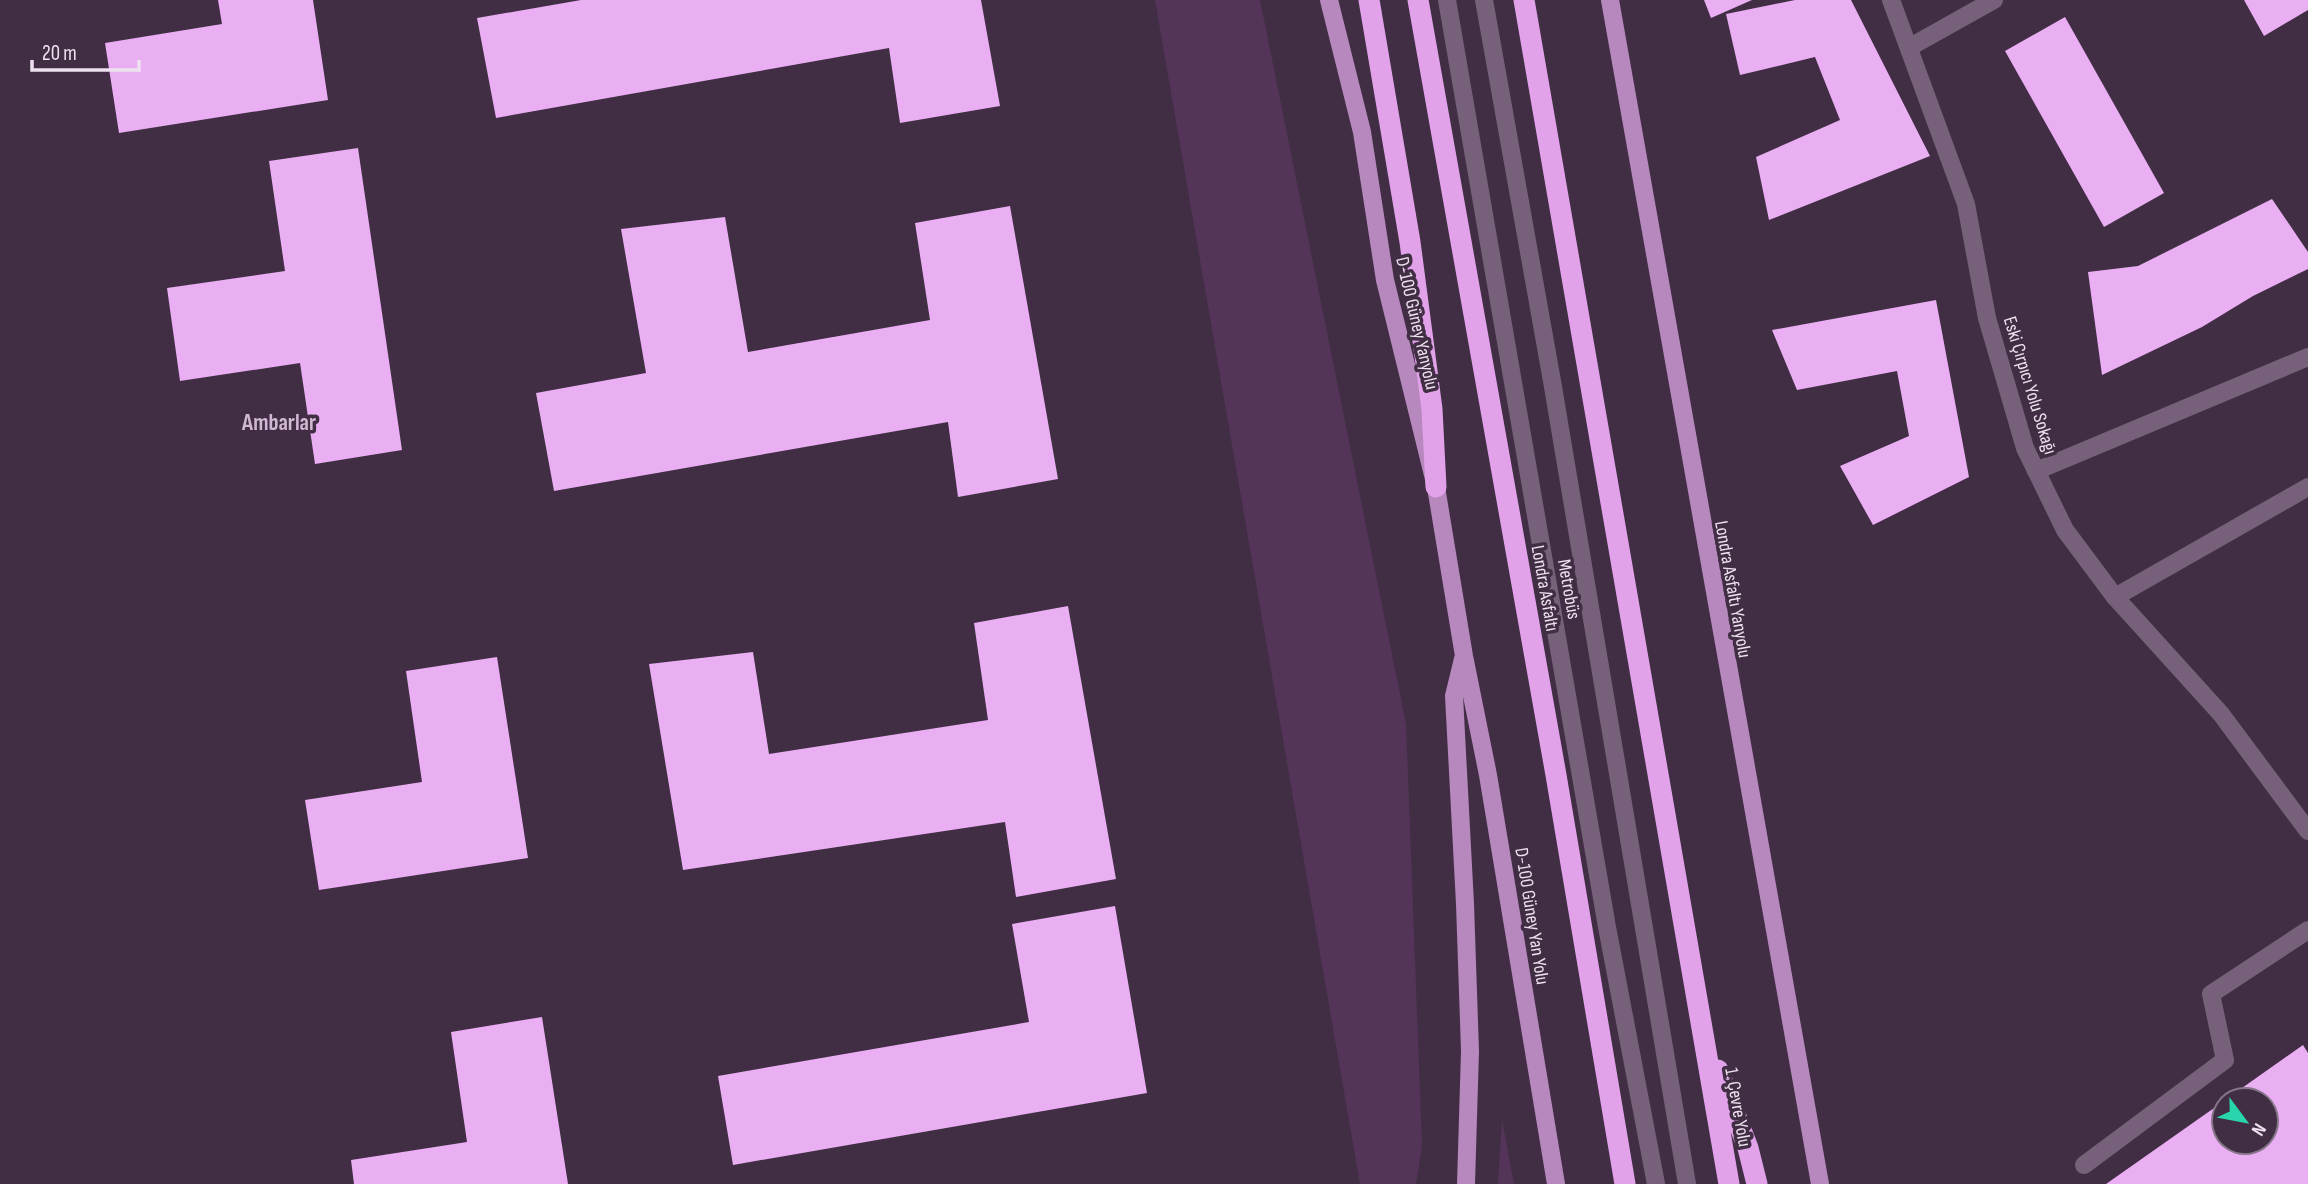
<svg xmlns="http://www.w3.org/2000/svg" width="2308" height="1184" viewBox="0 0 2308 1184" font-family="'Sofia Sans Condensed',sans-serif">
  <style>
    .green { fill: #543559 }
    .building { fill: #eaaef3 }
    .lines { fill: none; stroke-linecap: round; stroke-linejoin: round }
    .lane { stroke: #77617a; stroke-width: 18 }
    .street { stroke: #77617a; stroke-width: 18 }
    .primary { stroke: #b788bd; stroke-width: 18 }
    .highway { stroke: #e1a2ea; stroke-width: 21 }
    .labels { text-anchor: middle; stroke-width: 7; stroke-linejoin: round; paint-order: stroke }
    .street-label { font-size: 19px; fill: #eee1ef; stroke: #412e45 }
    .quarter-label { font-size: 23px; font-weight: bold; fill: #d0b7d3; stroke: #412e45 }
  </style>
  <rect width="100%" height="100%" fill="#412e45"/>
  <path class="green" d="M1155 0H1260L1406 724 1422 1146 1416 1184H1360Z
    M1502 1120 1514 1184H1498Z"/>
  <path class="building" d="M218 0H313L328 100 119 133 105 43 222 24Z
    M581 0H981L1000 106 900 123 889 48 496 118 477 18Z
    M1704 0H1752L1711 18Z
    M1795 0H1851L1930 156 1769 220 1756 157 1840 120 1815 57 1740 75 1726 14Z
    M2244 0H2308V10L2264 36Z
    M2065 17 2164 193 2104 227 2005 51Z
    M358 148 402 450 315 464 300 363 180 381 167 288 285 271 269 161Z
    M2272 199 2308 252V269L2253 296 2202 327 2102 375 2088 272 2138 266Z
    M1010 206 1058 479 958 497 948 422 554 491 536 393 646 373 621 229 725 217 748 352 930 320 915 223Z
    M1936 300 1969 477 1873 525 1840 466 1909 436 1897 371 1797 390 1772 330Z
    M1068 606 1116 879 1016 897 1005 822 683 870 649 664 753 652 769 754 988 720 974 623Z
    M497 657 528 858 319 890 305 800 422 782 406 671Z
    M1115 906 1147 1093 733 1165 718 1076 1029 1022 1012 924Z
    M542 1017 568 1184H354L351 1160 467 1142 451 1032Z
    M2303 1045 2308 1053V1184H2106L2224 1101V1142H2266V1100H2225Z"/>
  <g class="lines">
    <path class="lane" d="M1447 0 1607 927 1656 1184
      M1484 0 1552 381 1687 1184
      M1910 47 1994 0
      M2036 471 2308 357
      M2115 597 2308 487
      M2084 1165 2225 1060 2211 994 2308 930"/>
    <path class="street" d="M1891 0 1966 204 1987 318 2025 448 2065 530 2115 597 2221 714 2308 831"/>
    <path class="primary" d="M1329 0 1362 132 1385 280 1436 487 1464 656 1488 775 1556 1184
      M1610 0 1820 1184
      M1463 659 1454 696 1465 904 1470 1051 1466 1184"/>
    <path class="highway" d="M1369 0 1410 242 1432 409 1436 487
      M1418 0 1556 775 1625 1184
      M1524 0 1729 1184
      M1718 1070 1748 1148 1757 1184"/>
  </g>
  <g class="labels">
    <g class="street-label">
      <text transform="translate(1418 323) rotate(77)" y="7">D-100 Güney Yanyolu</text>
      <text transform="translate(2031 385) rotate(73)" y="7">Eski Çırpıcı Yolu Sokağı</text>
      <text transform="translate(1546 588) rotate(80)" y="7">Londra Asfaltı</text>
      <text transform="translate(1570 589) rotate(80)" y="7">Metrobüs</text>
      <text transform="translate(1734 589) rotate(80)" y="7">Londra Asfaltı Yanyolu</text>
      <text transform="translate(1533 916) rotate(81)" y="7">D-100 Güney Yan Yolu</text>
      <text transform="translate(1739 1107) rotate(80)" y="7">1. Çevre Yolu</text>
    </g>
    <g class="quarter-label">
      <text x="279" y="430">Ambarlar</text>
    </g>
  </g>
  <g transform="translate(2245 1121) rotate(122)"><circle r="33" fill="#412e45" stroke="#867689" stroke-width="2"/>
  <path d="M0-5L12 26L0 18L-12 26Z" fill="#29d5ad"/>
  <text y="-10" font-size="19" font-weight="bold" text-anchor="middle" fill="#eee1ef">N</text>
  </g>
  <path d="M32 60v10h107v-10" fill="none" stroke="#eee1ef" stroke-width="3.5"/>
  <text x="42" y="60" font-size="21" fill="#eee1ef" stroke="#412e45" stroke-width="5" paint-order="stroke">20 m</text>
</svg>
